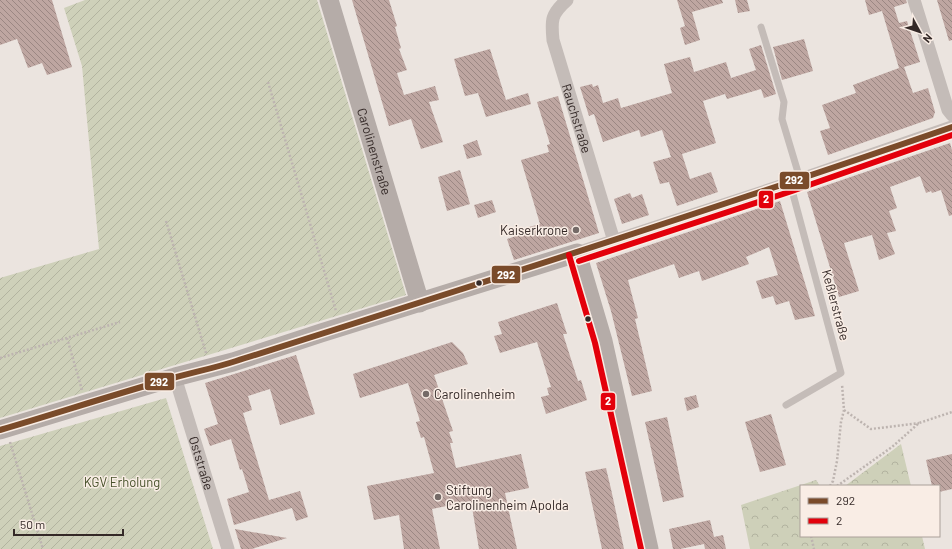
<svg xmlns="http://www.w3.org/2000/svg" width="952" height="549" viewBox="0 0 952 549" font-family="Barlow,sans-serif">
  <style>
    .park { fill: url(#park-crowns) }
    .garden { fill: url(#garden-furrows) }
    .building { fill: url(#building-back-hatch) }
    .lines { fill: none; stroke-linecap: round; stroke-linejoin: round }
    .path { stroke: #bdb4b0; stroke-width: 2.5; stroke-dasharray: 2 2; stroke-linecap: butt }
    .lane { stroke: #c4bcb8; stroke-width: 7 }
    .street { stroke: #c4bcb8; stroke-width: 13 }
    .secondary { stroke: #b5aca8; stroke-width: 19 }
    .bus-1-casing { stroke: #f9ede5; stroke-width: 9 }
    .bus-2-casing { stroke: #f9ede5; stroke-width: 9 }
    .bus-1 { stroke: #7a4b2a; stroke-width: 6 }
    .bus-2 { stroke: #e3000b; stroke-width: 6 }
    .poi-dot { fill: #746a67; stroke: #f9ede5; stroke-width: 1.5 }
    .bus-dot { fill: #342927; stroke: #f9ede5; stroke-width: 1.5 }
    .labels { text-anchor: middle; stroke-width: 3; stroke-linejoin: round; paint-order: stroke }
    .street-label { font-size: 13px; fill: #342927; stroke: #f9ede5 }
    .poi-label { font-size: 13px; fill: #342927; stroke: #f9ede5; text-anchor: start }
    .park-label { font-size: 13px; fill: #48522b; stroke: #f9ede5 }
    .line-badge { stroke: #f9ede5; stroke-width: 1.5 }
    .badge-label { font-size: 11px; text-anchor: middle; font-weight: bold; fill: #fff }
  </style>
  <defs>
    <pattern id="park-crowns" width="20" height="18" patternUnits="userSpaceOnUse"><rect width="20" height="18" fill="#ced0b9"/><path d="M2 6a3 3 0 1 1 6 0M12 15a3 3 0 1 1 6 0" fill="none" stroke="#b2b39f"/></pattern>
    <pattern id="garden-furrows" width="10" height="10" patternUnits="userSpaceOnUse"><rect width="10" height="10" fill="#ced0b9"/><path d="M-1 1l2-2M0 10L10 0M9 11l2-2" fill="none" stroke="#b2b39f"/></pattern>
    <pattern id="building-back-hatch" width="6" height="6" patternUnits="userSpaceOnUse"><rect width="6" height="6" fill="#bea6a1"/><path d="M-1 5l2 2M0 0l6 6M5-1l2 2" fill="none" stroke="#9b8783"/></pattern>
  </defs>
  <rect width="100%" height="100%" fill="#ebe4df"/>
  <path class="park" d="M901 444 911 486H845Z
    M816 480 820 486H801V536H922L925 549H750L741 505Z"/>
  <path class="garden" d="M85 0H317L406 295 0 418V278L99 249 82 66 64 8Z
    M166 398 213 549H0V446Z"/>
  <path class="building" d="M0 0H52L72 67 47 75 42 63 28 68 17 39 0 45Z
    M352 0H389L397 26 395 27 401 48 399 49 407 70 397 73 404 95 435 86 439 100 429 102 443 142 421 149 411 119 389 126Z
    M677 0H722L723 3 692 12 700 40 685 45 680 28 685 26Z
    M735 0H747L750 11 738 13Z
    M865 0H906L907 3 894 7 899 23 907 21 920 62 904 67 913 93 928 88 935 112 933 118 828 155 820 131 830 128 822 105 856 93 853 85 899 68 882 11 869 15Z
    M937 0H952V40L949 41Z
    M804 39 813 71 782 80 773 47Z
    M761 45 776 94 764 98 761 89 727 99 725 94 703 101 716 143 682 154 690 179 711 172 718 192 677 206 669 182 660 184 653 162 671 157 662 130 641 137 639 130 603 142 594 114 589 116 580 87 592 84 593 87 598 85 603 103 618 98 621 108 672 93 664 64 690 57 694 72 726 62 731 78 756 70 749 49Z
    M490 49 506 100 528 93 531 104 486 117 478 93 465 96 454 59Z
    M558 96 599 233 514 260 507 239 530 231 529 227 540 224 521 160 549 152 547 145 550 144 537 102Z
    M477 140 482 155 467 159 463 145Z
    M950 143 952 150V215L949 216 941 190 932 193 931 191 926 193 920 176 890 187 897 208 889 211 896 231 887 233 895 254 879 260 872 235 844 243 859 291 839 297 807 192Z
    M460 170 470 204 447 211 438 177Z
    M630 193 632 198 642 194 649 215 622 224 614 199Z
    M492 200 496 212 478 218 474 205Z
    M780 201 815 316 795 320 789 301 776 305 773 296 762 299 756 281 778 275 769 247 746 257 749 264 702 281 699 271 679 278 674 264 628 280 638 318 635 319 652 391 632 396 611 311 596 263Z
    M557 303 567 334H563L578 381 581 380 587 400 546 414 541 397 549 395 547 388 551 387 537 342 500 353 494 336 502 334 498 322Z
    M452 342 463 353 468 364 434 375 453 431 449 432 453 443H450L456 468 521 454 529 488 505 493 517 549H479L471 501 432 509 440 549H404L399 515 374 520 367 486 434 473 424 437 421 438 416 422 420 421 408 383 360 398 353 374Z
    M296 355 315 414 280 425 270 389 248 396 252 410 243 413 269 500 300 491 308 517 296 521 292 508 234 525 227 499 249 492 242 469 240 470 231 439 210 446 204 429 218 424 205 383Z
    M696 395 699 407 687 411 684 398Z
    M771 414 786 465 760 472 745 422Z
    M667 417 684 497 663 502 645 422Z
    M952 454V489L939 492V486H932L926 460Z
    M606 468 611 489 624 549H602L585 472Z
    M710 520 714 537 723 535 726 549H705L704 544 680 549H673L669 529Z
    M235 529 287 538 252 549H241Z"/>
  <g class="lines">
    <path class="path" d="M268 82 336 311
      M166 221 206 353
      M67 338 82 390
      M0 358 120 322
      M844 410 871 429 919 423
      M10 442 43 549
      M830 486 833 481 837 461 841 422 844 410 842 384
      M837 486 892 447 919 423 952 412
      M811 536 814 549"/>
    <path class="lane" d="M761 27 784 102 782 119 800 179
      M786 405 841 373 790 183"/>
    <g class="street">
      <path id="s1" d="M567 0C551 14 551 20 553 40L614 241"/>
      <path d="M914 0 948 110 952 115"/>
      <path d="M577 253 790 183 952 127"/>
      <path id="s2" d="M175 377 228 549"/>
    </g>
    <g class="secondary">
      <path id="s3" d="M329 0 420 303"/>
      <path d="M0 430 175 377 233 362 321 333 577 253 603 341 649 549"/>
    </g>
    <g class="bus-1-casing">
      <path id="bus-1" d="M0 430C58 413 115 394 173 378 194 372 215 368 236 361 475 285 715 209 952 127"/>
    </g>
    <g class="bus-2-casing">
      <path id="bus-2" d="M569 255 595 343 641 549
        M579 261 792 191 952 135"/>
    </g>
    <use href="#bus-1" class="bus-1"/>
    <use href="#bus-2" class="bus-2"/>
  </g>
  <g class="poi-dot">
    <circle cx="576" cy="230" r="4"/>
    <circle cx="426" cy="394" r="4"/>
    <circle cx="438" cy="497" r="4"/>
  </g>
  <g class="bus-dot">
    <circle cx="479" cy="283" r="3.5"/>
    <circle cx="588" cy="319" r="3.5"/>
  </g>
  <g class="labels">
    <g class="street-label">
      <text dy="5" stroke="none"><textPath href="#s1" startOffset="127">Rauchstraße</textPath></text>
      <text dy="5" stroke="none"><textPath href="#s3" startOffset="158">Carolinenstraße</textPath></text>
      <text transform="translate(836 305) rotate(75)" y="5">Keßlerstraße</text>
      <text dy="5" stroke="none"><textPath href="#s2" startOffset="90">Oststraße</textPath></text>
    </g>
    <g class="poi-label">
      <text x="568" y="235" text-anchor="end">Kaiserkrone</text>
      <text x="434" y="399">Carolinenheim</text>
      <text x="446" y="495">Stiftung<tspan x="446" dy="15">Carolinenheim Apolda</tspan></text>
    </g>
    <g class="park-label">
      <text x="122" y="487">KGV Erholung</text>
    </g>
  </g>
  <g class="line-badge">
    <rect x="779" y="171" width="31" height="19" rx="4" fill="#7a4b2a"/>
    <rect x="758" y="190" width="16" height="19" rx="4" fill="#e3000b"/>
    <rect x="491" y="265" width="30" height="19" rx="4" fill="#7a4b2a"/>
    <rect x="144" y="372" width="31" height="19" rx="4" fill="#7a4b2a"/>
    <rect x="600" y="392" width="16" height="19" rx="4" fill="#e3000b"/>
  </g>
  <g class="badge-label">
    <text x="794" y="184">292</text>
    <text x="766" y="203">2</text>
    <text x="506" y="279">292</text>
    <text x="159" y="386">292</text>
    <text x="608" y="405">2</text>
  </g>
  <rect x="800" y="485" width="140" height="52" fill="#f9ede5" stroke="#aa9f99"/>
  <rect x="808" y="498" width="20" height="6" fill="#7a4b2a" stroke="#aa9f99"/>
  <text x="836" y="505" font-size="12" fill="#342927">292</text>
  <rect x="808" y="518" width="20" height="6" fill="#e3000b" stroke="#aa9f99"/>
  <text x="836" y="525" font-size="12" fill="#342927">2</text>
  <g transform="translate(920 32) rotate(130)" stroke="#f9ede5" stroke-width="3" paint-order="stroke">
  <path d="M0-3L7 15L0 10L-7 15Z" fill="#342927"/>
  <text y="-6" font-size="11" font-weight="bold" text-anchor="middle" fill="#342927">N</text>
  </g>
  <path d="M14 529v6h109v-6" fill="none" stroke="#342927" stroke-width="2"/>
  <text x="20" y="529" font-size="12" fill="#342927" stroke="#f9ede5" stroke-width="3" paint-order="stroke">50 m</text>
</svg>
